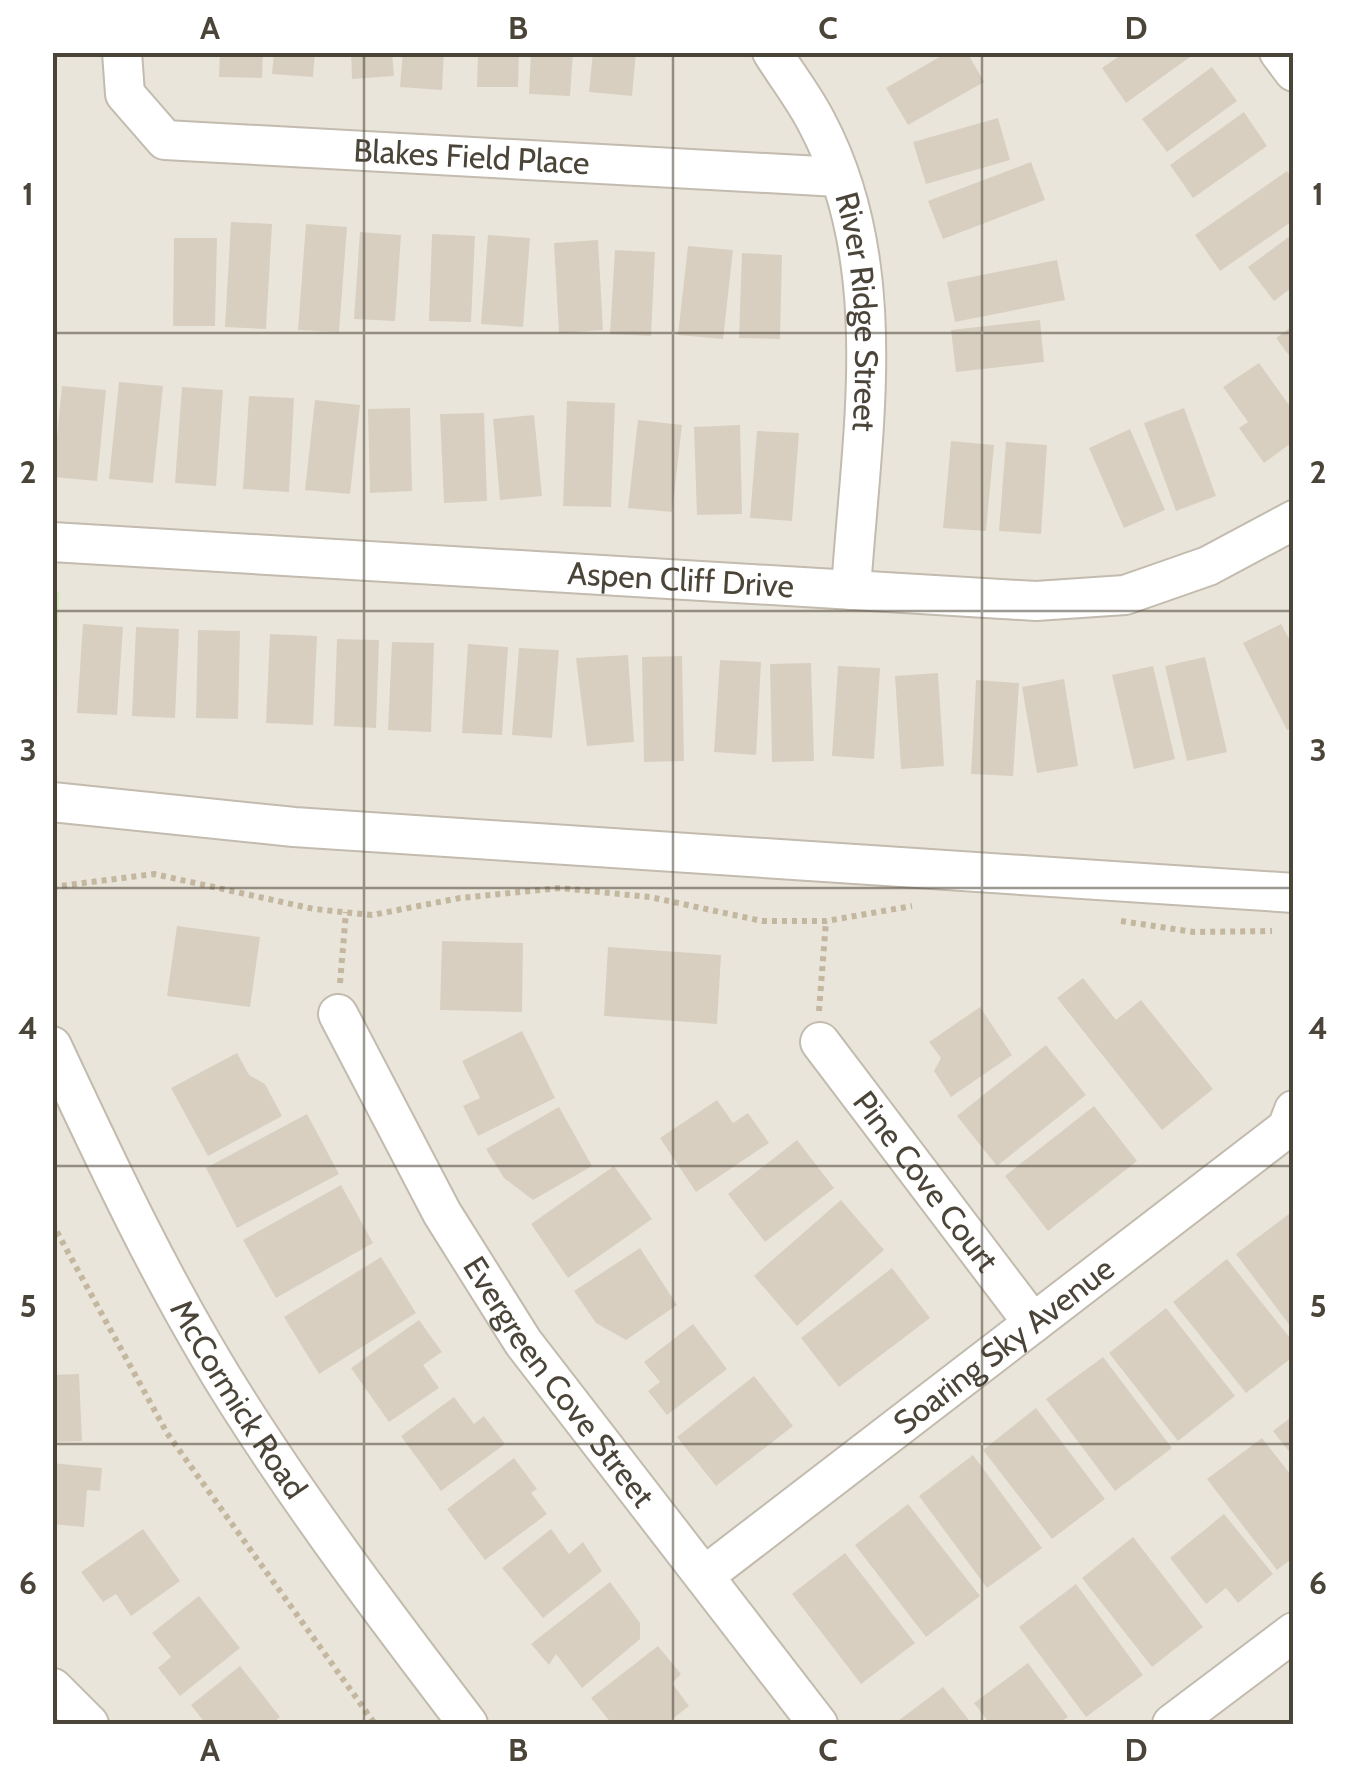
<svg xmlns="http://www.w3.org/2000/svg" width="1346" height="1777" viewBox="0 0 1346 1777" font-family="Cabin,sans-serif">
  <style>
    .residential { fill: #eae5da }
    .green { fill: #d2eab5 }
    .building { fill: #d8cfc1 }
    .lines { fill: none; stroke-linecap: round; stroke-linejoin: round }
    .minor-casing { stroke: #c2bbae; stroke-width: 42 }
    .path { stroke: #c4b79f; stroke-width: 6; stroke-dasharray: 5 5; stroke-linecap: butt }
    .minor { stroke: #fff; stroke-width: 38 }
    .grid { fill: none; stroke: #4b4439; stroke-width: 2.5; stroke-opacity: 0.55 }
    .labels { text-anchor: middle; stroke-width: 9; stroke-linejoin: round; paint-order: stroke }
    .street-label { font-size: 32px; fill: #4b4439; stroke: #fff }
    .neatline { fill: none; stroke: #4b4439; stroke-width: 4 }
    .grid-label { font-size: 32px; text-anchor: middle; font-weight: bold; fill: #4b4439 }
  </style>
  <rect width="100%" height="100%" fill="#f6f3ec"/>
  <path class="residential" d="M53 53H1293V1724H53Z"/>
  <path class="green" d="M53 591 59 592 56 753H52Z"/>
  <path class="building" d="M220 52H263L262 78 219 77Z
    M274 52H315L313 77 272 74Z
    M351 52H392L394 76 352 79Z
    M403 52H444L442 90 400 87Z
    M478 52H519L518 87H477Z
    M531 52H573L570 96 529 94Z
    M593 52H636L632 96 589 92Z
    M948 52H967L984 82 908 125 886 88Z
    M1125 52H1197L1126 103 1102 68Z
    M1212 67 1237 101 1167 152 1142 119Z
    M1244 112 1267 146 1193 198 1170 165Z
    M998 118 1010 160 926 184 913 142Z
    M1031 162 1045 200 943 239 928 201Z
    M1287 171 1294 180V220L1220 271 1195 235Z
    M231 222 272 224 266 329 225 327Z
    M306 224 347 227 339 332 298 330Z
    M360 232 401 235 395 321 354 319Z
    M1294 233V286L1274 301 1248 267Z
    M432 234 475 236 471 322 429 321Z
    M488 235 530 238 523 327 481 324Z
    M174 238H217L215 326H173Z
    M598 240 603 330 559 333 554 243Z
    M688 246 733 250 723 339 678 335Z
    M615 250 655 252 651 336 610 334Z
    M742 253 782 255 780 339 739 338Z
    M1057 260 1065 300 955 322 947 282Z
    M1040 320 1044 362 956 372 951 330Z
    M1294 325V362L1276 338Z
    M1259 363 1294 412V441L1264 463 1239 428 1248 422 1223 387Z
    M119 382 163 386 153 483 109 479Z
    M62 386 106 390 97 481 53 477Z
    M182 387 223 390 216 486 175 483Z
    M249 396 294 398 289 492 243 489Z
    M315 400 360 405 350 494 305 490Z
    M567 401 615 403 611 507 563 506Z
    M410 408 412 491 370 493 368 409Z
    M1184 408 1216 496 1176 511 1144 423Z
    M484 413 487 501 444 503 440 414Z
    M534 415 542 496 500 500 493 419Z
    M638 420 682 425 672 512 628 508Z
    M740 425 742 514 697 515 694 427Z
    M1130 429 1165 510 1124 528 1089 448Z
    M757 431 799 433 792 521 750 518Z
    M951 441 994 445 986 531 943 528Z
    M1006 442 1047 445 1041 534 999 531Z
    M83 624 123 627 117 715 77 713Z
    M1281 624 1294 648V726L1287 730 1243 643Z
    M136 627 179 629 175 718 132 716Z
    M198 630 240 631 238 719 196 718Z
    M270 634 317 636 313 725 266 723Z
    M337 639 379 640 376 728 334 726Z
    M392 642 434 643 431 732 388 730Z
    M468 644 508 647 502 735 462 733Z
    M519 648 559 650 552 738 512 735Z
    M628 655 634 742 587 746 576 658Z
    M682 656 684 761 644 762 642 657Z
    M1205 657 1227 752 1187 761 1165 666Z
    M720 660 761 662 756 755 714 752Z
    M811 663 814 761 772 762 770 664Z
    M838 666 880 668 874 759 832 756Z
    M1153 666 1175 759 1134 769 1112 675Z
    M938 673 944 766 901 769 895 676Z
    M1064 679 1078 766 1037 773 1022 687Z
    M976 680 1019 683 1013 776 971 774Z
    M177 926 260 937 250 1007 167 996Z
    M442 941 523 943 522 1012 440 1010Z
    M608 947 721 955 717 1024 604 1016Z
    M1083 978 1116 1020 1141 1000 1213 1089 1162 1130 1057 998Z
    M980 1007 1012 1055 951 1097 934 1071 941 1058 929 1042Z
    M522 1031 555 1098 478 1136 463 1106 480 1098 462 1061Z
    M1046 1045 1086 1095 997 1166 957 1116Z
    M237 1053 249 1075 265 1084 282 1116 208 1156 171 1088Z
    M717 1100 733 1123 748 1113 769 1143 696 1192 660 1138Z
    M1094 1106 1137 1161 1048 1231 1005 1176Z
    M559 1107 592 1166 533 1200 504 1178 486 1149Z
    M307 1114 339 1174 237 1228 206 1168Z
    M797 1140 834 1188 765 1242 728 1194Z
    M614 1166 652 1219 568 1278 531 1224Z
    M341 1185 373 1243 276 1298 243 1240Z
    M841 1200 884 1250 797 1326 754 1276Z
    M1289 1214 1294 1220V1331L1236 1254Z
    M640 1248 677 1305 626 1340 596 1323 574 1291Z
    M381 1257 416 1313 319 1374 284 1317Z
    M1227 1259 1294 1343V1356L1246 1393 1173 1302Z
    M892 1268 930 1318 839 1387 801 1338Z
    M1166 1308 1235 1396 1178 1441 1109 1353Z
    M419 1320 442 1352 423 1365 439 1388 389 1422 351 1368Z
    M693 1324 727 1369 667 1415 648 1391 660 1382 644 1362Z
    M1103 1357 1172 1448 1115 1491 1046 1399Z
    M79 1374 82 1441 52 1442V1375Z
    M754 1376 793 1426 716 1486 677 1437Z
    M454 1397 474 1424 484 1416 505 1444 441 1491 401 1436Z
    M1036 1408 1105 1499 1052 1539 983 1450Z
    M1294 1415V1458L1273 1431Z
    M1262 1438 1294 1479V1557L1277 1570 1207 1479Z
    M973 1455 1042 1548 987 1588 919 1496Z
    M514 1458 537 1489 531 1493 547 1514 485 1560 447 1509Z
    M52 1463 102 1468 100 1491 87 1490 84 1527 52 1524Z
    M908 1504 980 1596 926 1637 855 1545Z
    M1224 1514 1273 1574 1238 1603 1226 1588 1206 1604 1170 1558Z
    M143 1529 180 1581 131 1616 116 1594 103 1602 81 1572Z
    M551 1529 569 1554 583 1542 602 1571 543 1618 502 1568Z
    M1133 1537 1203 1627 1152 1667 1082 1578Z
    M845 1553 915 1643 861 1684 792 1594Z
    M610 1582 640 1623V1639L582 1688 556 1654 549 1665 531 1644Z
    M1076 1584 1143 1675 1086 1717 1019 1627Z
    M199 1596 240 1648 180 1696 158 1668 171 1657 152 1633Z
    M658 1646 681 1674 672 1683 689 1706 666 1724H612L591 1698Z
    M1028 1663 1068 1717 1057 1724H990L974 1703Z
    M240 1666 280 1717 271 1724H206L191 1705Z
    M943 1687 972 1724H894Z"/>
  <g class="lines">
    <g class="minor-casing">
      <g id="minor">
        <path id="s1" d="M122 52 125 94 165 140 838 177"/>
        <path id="s2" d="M772 52C787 76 805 99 817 123 893 266 861 436 851 590"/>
        <path d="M1279 52 1294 72"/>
        <path id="s3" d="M52 542 1036 601 1125 595 1208 566 1294 520"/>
        <path d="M52 802 294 827 1294 893"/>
        <path id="s4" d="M338 1014 442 1213 523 1342 818 1724"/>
        <path id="s5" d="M820 1042 1033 1323"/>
        <path id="s6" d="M52 1046C109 1168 166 1290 238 1403 309 1515 388 1619 468 1724"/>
        <path id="s7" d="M704 1576 1287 1128 1294 1110"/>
        <path d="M53 1688 89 1724"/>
        <path d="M1172 1724 1294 1632"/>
      </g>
    </g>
    <path class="path" d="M52 887 154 874 314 909 372 915 460 898 560 888 650 897 762 921H826L912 906
      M1121 921 1194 932 1272 931
      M340 983 346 912
      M819 1011 826 921
      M52 1223 167 1433 375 1724"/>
    <use href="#minor" class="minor"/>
  </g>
  <path class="grid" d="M364 52V1724M673 52V1724M982 52V1724M52 333H1294M52 611H1294M52 888H1294M52 1166H1294M52 1444H1294"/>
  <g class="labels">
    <g class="street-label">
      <text dy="11" stroke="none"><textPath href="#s1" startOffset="410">Blakes Field Place</textPath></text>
      <text dy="11" stroke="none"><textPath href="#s2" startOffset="280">River Ridge Street</textPath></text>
      <text dy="11" stroke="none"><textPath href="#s3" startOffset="630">Aspen Cliff Drive</textPath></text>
      <text dy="11" stroke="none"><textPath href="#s5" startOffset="175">Pine Cove Court</textPath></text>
      <text dy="11" stroke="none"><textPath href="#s7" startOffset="378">Soaring Sky Avenue</textPath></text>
      <text dy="11" stroke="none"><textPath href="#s4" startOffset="430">Evergreen Cove Street</textPath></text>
      <text dy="11" stroke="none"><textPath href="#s6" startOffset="400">McCormick Road</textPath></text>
    </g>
  </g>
  <rect width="1346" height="1777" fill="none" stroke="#ffffff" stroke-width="110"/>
  <rect x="55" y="55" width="1236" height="1667" class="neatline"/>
  <g class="grid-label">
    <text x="210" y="39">A</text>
    <text x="518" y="39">B</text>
    <text x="828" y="39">C</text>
    <text x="1136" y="39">D</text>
    <text x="28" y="205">1</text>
    <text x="1318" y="205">1</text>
    <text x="28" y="483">2</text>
    <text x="1318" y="483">2</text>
    <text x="28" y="761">3</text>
    <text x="1318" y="761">3</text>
    <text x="28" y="1039">4</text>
    <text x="1318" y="1039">4</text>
    <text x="28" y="1317">5</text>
    <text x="1318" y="1317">5</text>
    <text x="28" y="1594">6</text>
    <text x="1318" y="1594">6</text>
    <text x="210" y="1761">A</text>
    <text x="518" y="1761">B</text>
    <text x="828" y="1761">C</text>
    <text x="1136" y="1761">D</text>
  </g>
</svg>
